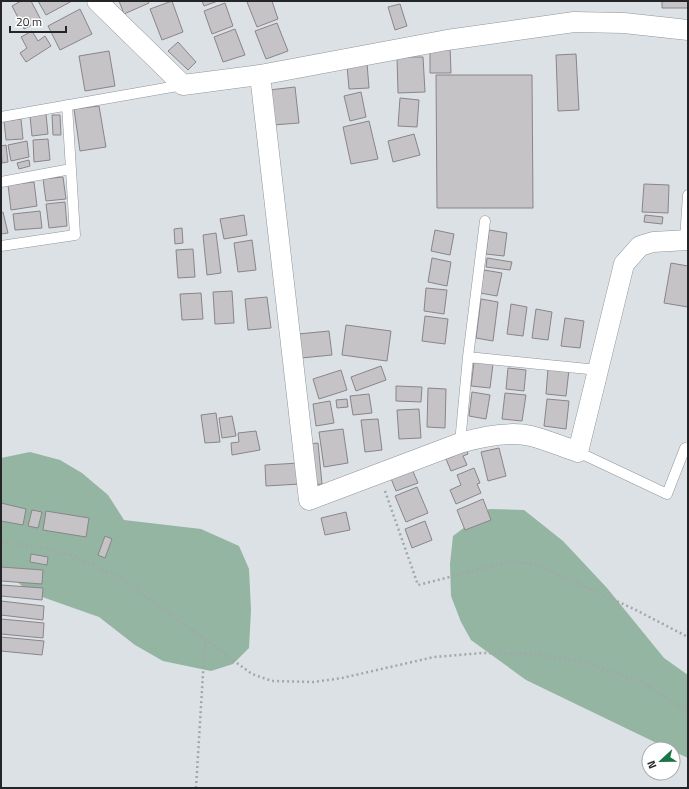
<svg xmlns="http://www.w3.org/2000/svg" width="689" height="789" viewBox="0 0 689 789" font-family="'Titillium Web',sans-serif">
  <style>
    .forest { fill: #93b5a1 }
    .building { fill: #c6c3c7; stroke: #89858a }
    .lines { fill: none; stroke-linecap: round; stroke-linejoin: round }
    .lane-casing { stroke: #919598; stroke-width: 11 }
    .street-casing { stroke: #919598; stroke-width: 21 }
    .path { stroke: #a3a7aa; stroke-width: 2.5; stroke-dasharray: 2 3; stroke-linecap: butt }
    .lane { stroke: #fff; stroke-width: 10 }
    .street { stroke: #fff; stroke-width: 20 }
  </style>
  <rect width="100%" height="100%" fill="#dce1e5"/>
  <path class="forest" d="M30 452 60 460 82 473 108 495 124 520 201 529 239 546 249 569 251 610 249 648 233 664 211 671 163 661 135 645 99 617 31 593 1 569V458Z
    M489 509 524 510 563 541 607 588 664 658 688 675V758L673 751V749H669L526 680 471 640 461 622 451 596 450 564 453 536Z"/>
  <path class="building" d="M21 1H31L41 20 24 29 12 6Z
    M38 1H72L46 15Z
    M119 1H148L149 3 124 14Z
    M172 1 183 32 162 40 150 9Z
    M202 1H218L204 6Z
    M249 1H272L278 19 257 27 247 2Z
    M662 1H688V8H662Z
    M225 3 233 26 212 34 204 11Z
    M400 4 407 26 395 30 388 7Z
    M80 9 92 34 60 50 48 26Z
    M277 23 288 51 266 59 255 31Z
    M235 29 245 55 223 62 214 37Z
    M32 31 38 41 45 36 51 46 26 62 20 53 27 48 21 37Z
    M178 42 196 62 188 70 168 51Z
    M450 46 451 73H430V47Z
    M109 51 115 86 85 91 79 56Z
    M576 54 579 110 558 111 556 55Z
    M397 57H423L425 92 398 93Z
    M367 63 369 88 349 89 347 65Z
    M436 75H532L533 208H437Z
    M295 87 299 123 273 125 269 90Z
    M361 92 366 117 350 121 344 96Z
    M400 98 419 100 417 127 398 126Z
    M99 106 106 147 80 151 74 109Z
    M46 114 48 134 32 136 30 116Z
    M52 115H60L61 135H53Z
    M21 119 23 139 6 140 4 121Z
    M369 121 378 159 351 164 343 127Z
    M414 134 420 155 393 162 388 141Z
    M48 139 50 160 34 162 33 140Z
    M27 141 29 157 11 161 8 145Z
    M6 145 8 162 2 163 1 146Z
    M29 160 30 166 19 169 17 163Z
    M63 177 66 199 46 201 43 179Z
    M34 182 37 206 11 210 8 185Z
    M644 184 669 185 668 213 642 212Z
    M65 202 67 226 49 228 46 204Z
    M40 211 42 228 15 230 13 214Z
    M3 212 8 233 1 234V213Z
    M244 215 247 235 224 239 220 219Z
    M645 215 663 217 662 224 644 222Z
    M182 228 183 243 175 244 174 229Z
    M435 230 454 234 450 255 431 251Z
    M489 230 507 233 504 256 486 254Z
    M216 233 221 273 207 275 203 235Z
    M252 240 256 270 238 272 234 243Z
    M193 249 195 277 178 278 176 250Z
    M432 258 451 262 447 286 428 282Z
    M487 258 512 262 510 270 486 267Z
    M671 263 688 266V307L664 303Z
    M484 270 502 273 497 296 480 293Z
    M426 288 447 290 444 314 424 311Z
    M232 291 234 323 215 324 213 292Z
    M201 293 203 319 182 320 180 294Z
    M267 297 271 328 248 330 245 299Z
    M481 299 498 302 493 341 476 338Z
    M511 304 527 307 523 336 507 334Z
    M536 309 552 312 548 340 532 338Z
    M425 316 448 319 445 344 422 341Z
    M565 318 584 321 580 348 561 346Z
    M346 325 391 331 387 361 342 355Z
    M329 331 332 355 301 358 298 334Z
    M474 362 493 364 490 388 471 386Z
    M381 366 386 380 356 391 351 377Z
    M508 368 526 370 524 391 506 389Z
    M548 368 569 370 566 396 546 394Z
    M341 370 347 390 319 399 313 379Z
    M396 386 422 387 421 402 396 401Z
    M428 388 446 389 445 428 427 427Z
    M472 392 490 395 486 419 469 416Z
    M505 393 526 395 522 421 502 419Z
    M369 394 372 413 353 415 350 396Z
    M347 399 348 407 337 408 336 400Z
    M547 399 569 401 566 429 544 426Z
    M330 401 334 423 316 426 313 404Z
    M419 409 421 438 399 439 397 410Z
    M216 413 220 442 205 443 201 415Z
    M232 416 236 436 222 438 219 418Z
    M378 419 382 450 365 452 361 420Z
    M343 429 348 463 324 467 319 432Z
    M256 431 260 450 232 455 231 443 239 442 238 433Z
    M318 443 322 484 312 485 308 444Z
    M464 444 468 454 463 456 467 465 451 471 446 459 454 456 451 449Z
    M499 448 506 476 488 481 481 452Z
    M299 463 300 484 266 486 265 465Z
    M411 467 418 483 396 491 390 476Z
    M474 468 480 483 477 484 481 493 456 504 450 490 461 485 457 475Z
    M417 487 428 513 406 522 395 496Z
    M483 499 491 520 465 530 457 510Z
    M1 503 26 509 23 525 1 521Z
    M32 510 42 512 38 528 28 526Z
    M46 511 89 518 86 537 43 530Z
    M346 512 350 530 325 535 321 518Z
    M425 521 432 540 412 548 405 529Z
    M105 536 112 539 105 558 98 555Z
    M31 554 48 557 47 565 30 562Z
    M1 567 43 570 42 584 1 581Z
    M1 585 43 588 42 600 1 596Z
    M1 601 44 606 43 620 1 615Z
    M1 619 44 623 43 638 1 634Z
    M1 637 44 641 42 655 1 651Z"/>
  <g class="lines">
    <g class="lane-casing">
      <path id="lane" d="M1 117 183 85
        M1 182 71 169
        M685 239 688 195
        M1 246 75 235 67 105
        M468 357 598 370
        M460 443 468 357 485 221
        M578 452 667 494 685 448 688 450"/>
    </g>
    <g class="street-casing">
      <path id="street" d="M97 1 183 85 260 75 447 40 574 22 624 23 688 30
        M260 75 309 500 460 443C481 437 510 431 531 436 547 440 563 447 578 452L624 264 640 246 653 242 688 240"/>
    </g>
    <path class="path" d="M385 491 418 585 512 561 538 565 634 609 688 637
      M1 542 33 546 71 555 119 577 252 674 272 681 314 682 342 678 434 657 482 653 536 654 580 661 642 682 688 712
      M196 788 205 641"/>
    <use href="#lane" class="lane"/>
    <use href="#street" class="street"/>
  </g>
  <rect width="689" height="789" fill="none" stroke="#242527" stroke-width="4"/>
  <g transform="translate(661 761) rotate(248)"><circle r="19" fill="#ffffff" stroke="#a7a8a9"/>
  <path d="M0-3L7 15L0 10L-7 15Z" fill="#1d7447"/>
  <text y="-6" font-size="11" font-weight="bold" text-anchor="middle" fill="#242527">N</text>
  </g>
  <path d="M10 26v6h56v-6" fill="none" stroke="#242527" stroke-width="2"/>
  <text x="16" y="26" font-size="12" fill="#242527" stroke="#ffffff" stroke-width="3" paint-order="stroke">20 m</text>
</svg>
